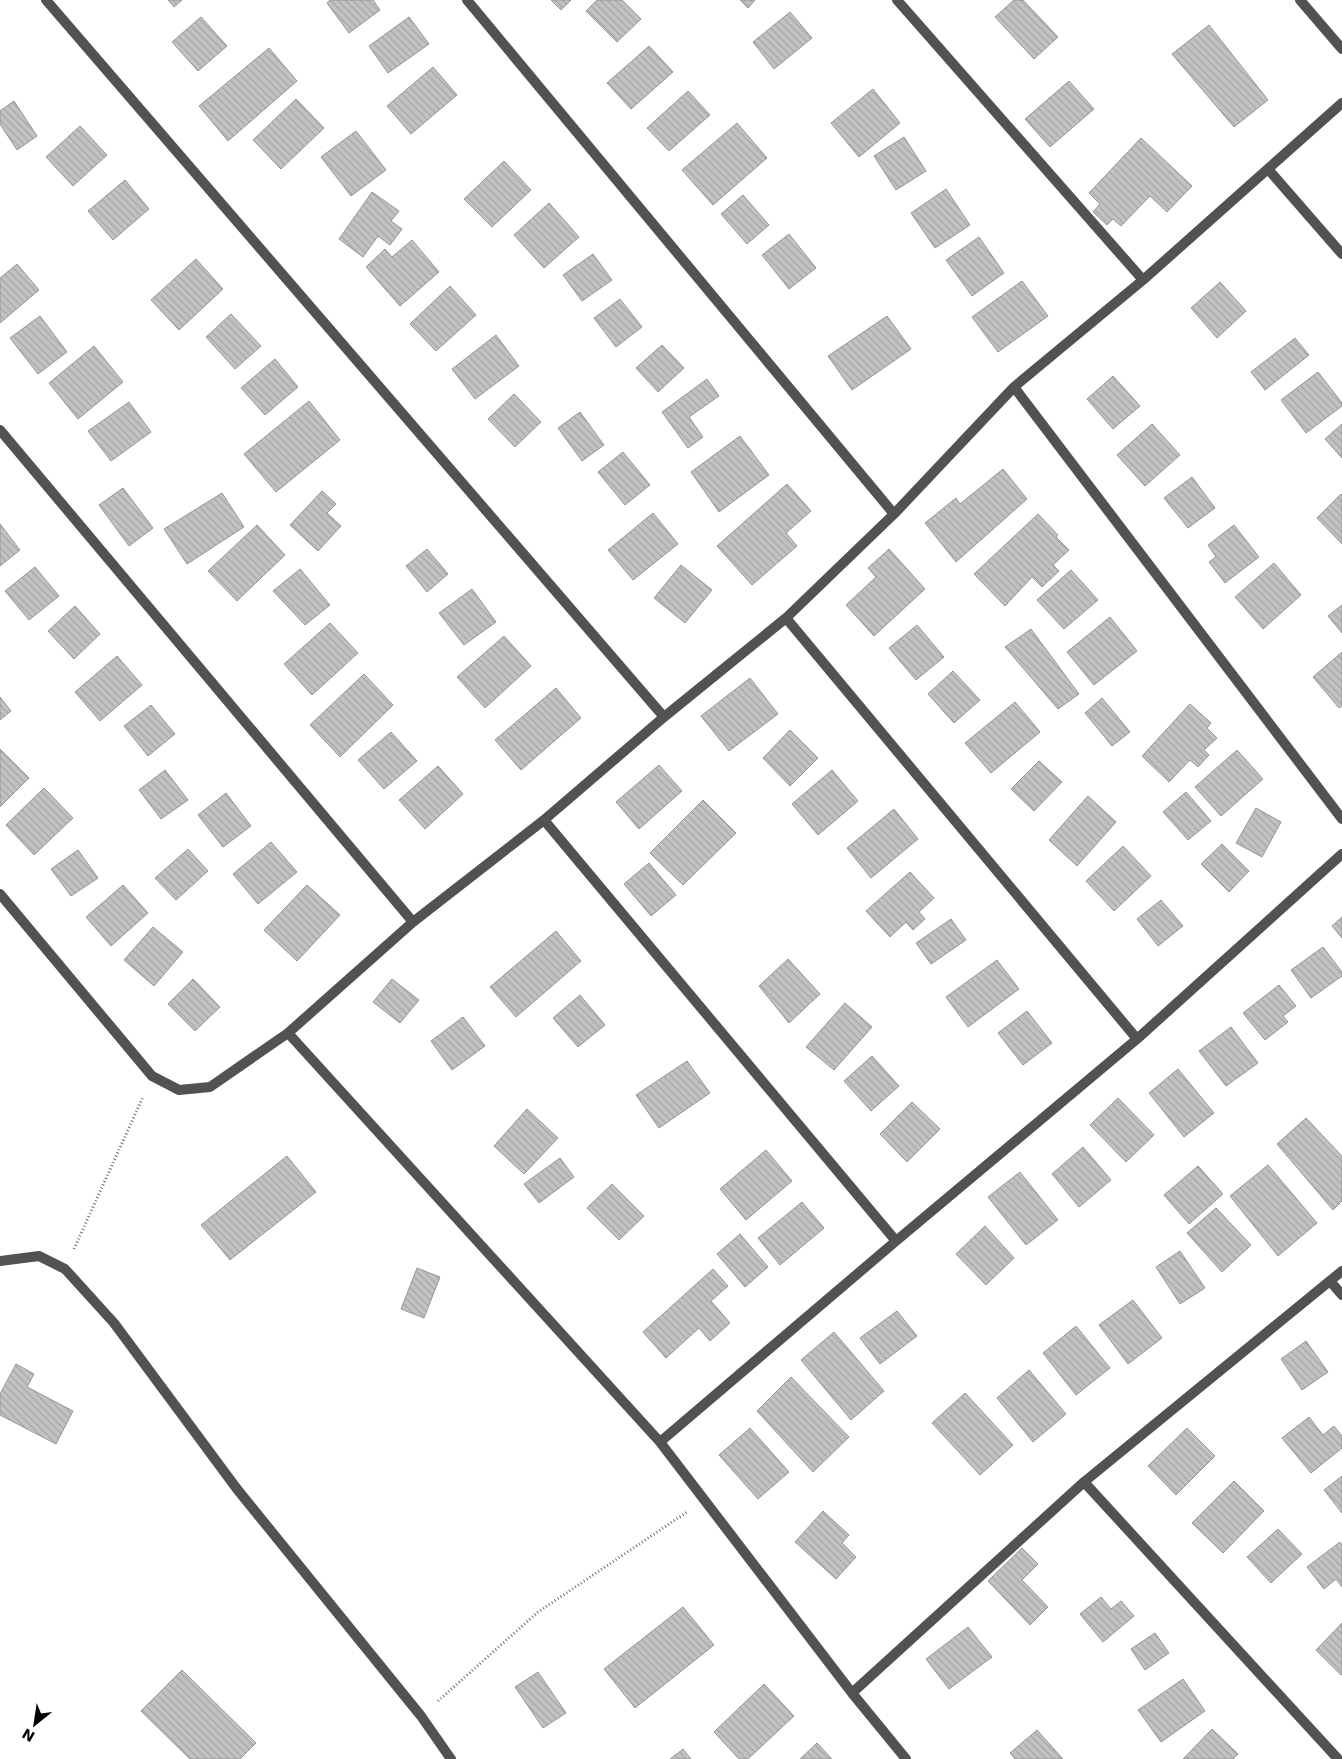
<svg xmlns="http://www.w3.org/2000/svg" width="1342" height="1759" viewBox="0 0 1342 1759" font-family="'DejaVu Sans',sans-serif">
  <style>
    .building { fill: url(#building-back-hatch); stroke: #969696 }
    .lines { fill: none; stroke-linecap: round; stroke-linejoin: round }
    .path { stroke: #747474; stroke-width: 3; stroke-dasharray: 1 2.5; stroke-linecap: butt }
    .minor { stroke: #525252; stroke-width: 10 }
  </style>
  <defs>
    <pattern id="building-back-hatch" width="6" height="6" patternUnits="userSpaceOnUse" patternTransform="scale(1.25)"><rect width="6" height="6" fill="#c2c2c2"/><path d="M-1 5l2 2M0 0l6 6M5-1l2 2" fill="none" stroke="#a5a5a5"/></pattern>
  </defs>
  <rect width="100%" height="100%" fill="#fff"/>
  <path class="building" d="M168 0H182L174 7Z
    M330 0H373L380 10 349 33 327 3Z
    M551 0H571L561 10Z
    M597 0H622L641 19 617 42 586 11Z
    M740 0H755L748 8Z
    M1014 0H1023L1058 37 1034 59 995 17Z
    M790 12 812 38 774 69 753 42Z
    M201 17 227 46 198 71 172 42Z
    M409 17 429 44 388 73 369 46Z
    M1209 25 1268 100 1234 127 1172 54Z
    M649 46 673 72 631 109 607 83Z
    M269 48 297 81 228 141 199 106Z
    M433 67 457 95 411 134 387 106Z
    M1069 81 1094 109 1050 147 1025 119Z
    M873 89 900 123 859 157 831 123Z
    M688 91 710 115 669 151 647 128Z
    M296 99 324 128 281 169 253 140Z
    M14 101 37 136 17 150 0 124V111Z
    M737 123 767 158 713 205 682 170Z
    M80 126 107 155 73 186 46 157Z
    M356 131 386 170 351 196 321 157Z
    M904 137 926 171 896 190 874 156Z
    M1141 138 1192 186 1167 212 1150 196 1121 226 1113 219 1107 225 1093 212 1100 204 1089 193Z
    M504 161 531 190 492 227 464 199Z
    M125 180 149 209 113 240 88 211Z
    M946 189 970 225 935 248 911 213Z
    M372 192 399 211 391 221 402 229 390 245 378 236 363 257 339 239Z
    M743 195 769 225 747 244 721 214Z
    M549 203 579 237 544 268 514 235Z
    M789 234 816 268 789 289 762 255Z
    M979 237 1004 273 972 296 946 260Z
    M412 240 439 272 400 306 366 267 385 249 392 257Z
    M593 254 612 280 582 301 563 275Z
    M196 259 223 289 179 330 151 300Z
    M17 264 39 290 0 323V278Z
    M1022 281 1048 316 998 352 972 317Z
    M1220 282 1246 311 1217 338 1191 308Z
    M450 286 476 315 436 351 410 324Z
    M620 299 642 327 616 347 594 318Z
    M231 314 261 346 235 369 206 337Z
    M40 316 67 352 38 374 10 338Z
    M887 316 911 349 852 390 828 356Z
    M496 335 519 366 475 399 452 369Z
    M1295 338 1309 355 1265 390 1251 372Z
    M662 345 684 368 658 392 636 368Z
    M94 346 123 382 78 419 49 383Z
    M275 359 298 387 265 415 241 388Z
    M1318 372 1342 403V406L1306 433 1281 400Z
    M1113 376 1140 406 1113 429 1087 399Z
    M707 379 719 396 689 417 703 437 688 448 662 412Z
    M514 394 541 422 515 447 488 419Z
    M309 401 340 440 276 492 244 454Z
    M129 402 151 432 111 461 88 431Z
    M580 412 604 445 582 461 558 428Z
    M1152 424 1180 455 1145 486 1117 455Z
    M1342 424V458L1325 439Z
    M740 436 769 475 719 512 691 472Z
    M623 452 650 485 625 505 598 472Z
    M1003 469 1027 499 956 562 925 523 956 498 960 504Z
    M1192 477 1215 508 1188 528 1164 498Z
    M787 484 811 511 786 533 797 546 752 585 717 546Z
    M123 488 153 528 129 546 99 505Z
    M322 491 336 504 327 513 341 526 318 551 290 525Z
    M222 493 244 527 187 564 164 529Z
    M1341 494 1342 495V544L1317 518Z
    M653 513 678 544 633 580 608 550Z
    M1038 514 1058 535 1056 537 1069 550 1053 565 1059 571 1042 587 1032 577 1005 606 974 574Z
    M0 524 20 550 0 566Z
    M257 525 285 555 237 601 208 571Z
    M1234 525 1259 557 1225 583 1209 562 1216 557 1208 545Z
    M427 549 448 574 427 592 406 566Z
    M889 549 925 589 874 636 846 605 876 577 868 568Z
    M1274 563 1301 595 1263 629 1235 597Z
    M681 565 712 590 685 623 654 598Z
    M35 567 59 596 29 620 5 591Z
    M300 569 330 605 305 625 273 591Z
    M1071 570 1098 600 1064 629 1037 600Z
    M472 589 496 622 464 645 439 613Z
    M1342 605V633L1328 616Z
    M75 606 100 634 74 659 48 631Z
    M1110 617 1137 651 1094 685 1067 652Z
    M330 623 358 653 312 695 284 664Z
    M917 625 944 657 916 680 889 648Z
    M1031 629 1079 694 1058 709 1005 647Z
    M504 636 531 666 485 708 457 677Z
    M1342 652V706L1339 708 1313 677Z
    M117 656 142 685 100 721 75 692Z
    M953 671 980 700 954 723 928 694Z
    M364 674 393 705 340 757 310 725Z
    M750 678 778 714 729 751 701 716Z
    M556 688 581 718 521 770 495 740Z
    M0 697 11 711 0 720Z
    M1102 698 1130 732 1112 746 1085 713Z
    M1015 702 1040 732 991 773 965 743Z
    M1190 704 1211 723 1207 728 1217 738 1204 750 1209 755 1198 767 1190 760 1169 782 1142 756Z
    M151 705 175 734 148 756 124 726Z
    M790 730 818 758 790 786 763 758Z
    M391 732 417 761 384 789 358 760Z
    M0 749 29 778 0 807Z
    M1237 750 1263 779 1221 816 1195 787Z
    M1039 761 1062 782 1034 811 1011 789Z
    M659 765 682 791 639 829 616 802Z
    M438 766 463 794 425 829 399 800Z
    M165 770 188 800 161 819 139 790Z
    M832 770 858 801 818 835 792 804Z
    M44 788 73 818 34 855 6 825Z
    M1186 792 1211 821 1188 840 1163 812Z
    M226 793 251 826 223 847 198 815Z
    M1088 796 1116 822 1077 866 1049 840Z
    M703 800 736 833 683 885 650 853Z
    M1256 808 1281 822 1262 857 1236 843Z
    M894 809 918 839 871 878 847 848Z
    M271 842 297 872 258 904 233 874Z
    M1222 844 1249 871 1229 892 1201 864Z
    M1123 846 1151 876 1114 911 1086 881Z
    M188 849 208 871 176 900 155 878Z
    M78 850 98 878 71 896 51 869Z
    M649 863 676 895 651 916 624 884Z
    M910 872 934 898 919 912 925 919 913 930 906 922 890 937 866 911Z
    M123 885 148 913 111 946 86 917Z
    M307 885 340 915 297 961 264 930Z
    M1161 900 1183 926 1158 946 1137 919Z
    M1342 917V938L1332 926Z
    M951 919 966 940 931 964 916 943Z
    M153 927 183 952 154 986 124 960Z
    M556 931 581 961 516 1017 490 987Z
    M1323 947 1342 972V976L1311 998 1291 970Z
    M788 959 820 994 789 1023 759 986Z
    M997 960 1019 989 968 1027 946 997Z
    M193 979 220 1007 195 1031 168 1004Z
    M392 979 419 1000 400 1023 373 1002Z
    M1279 985 1296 1006 1283 1016 1288 1022 1265 1040 1243 1013Z
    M580 995 605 1025 578 1047 553 1018Z
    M845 1003 872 1027 834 1070 806 1047Z
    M1027 1011 1052 1043 1023 1065 998 1033Z
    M463 1017 485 1046 452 1070 431 1041Z
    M1231 1027 1258 1063 1226 1086 1199 1051Z
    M872 1056 899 1086 871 1111 844 1081Z
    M687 1061 710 1093 659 1128 636 1095Z
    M1178 1069 1214 1113 1184 1137 1149 1093Z
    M1118 1098 1154 1135 1126 1162 1090 1125Z
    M912 1102 940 1129 907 1162 880 1134Z
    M527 1109 558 1138 524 1174 494 1146Z
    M1306 1118 1342 1156V1201L1333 1210 1277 1144Z
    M1083 1147 1111 1180 1079 1207 1052 1174Z
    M766 1150 792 1181 746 1220 720 1189Z
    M287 1156 316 1192 230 1260 201 1225Z
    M560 1158 574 1177 539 1203 524 1184Z
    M1268 1165 1317 1223 1278 1256 1230 1196Z
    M1198 1166 1223 1194 1189 1224 1164 1195Z
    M1020 1172 1058 1220 1026 1245 988 1197Z
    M612 1184 644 1216 619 1240 587 1208Z
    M802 1202 824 1228 780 1265 758 1238Z
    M1216 1208 1251 1245 1222 1272 1187 1233Z
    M985 1226 1014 1258 986 1285 956 1254Z
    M740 1234 768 1267 745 1287 717 1254Z
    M1180 1251 1205 1288 1180 1304 1156 1267Z
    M417 1268 440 1277 424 1318 401 1309Z
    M713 1269 728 1286 711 1301 730 1323 710 1341 699 1328 666 1358 643 1332Z
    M1133 1300 1162 1338 1128 1364 1099 1325Z
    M897 1311 917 1336 880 1364 860 1338Z
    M1076 1326 1110 1368 1076 1395 1043 1353Z
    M834 1332 884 1391 851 1420 801 1360Z
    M1306 1341 1328 1372 1302 1390 1281 1359Z
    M16 1364 34 1374 27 1387 73 1411 56 1444 0 1415V1394Z
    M1029 1370 1066 1414 1033 1442 997 1398Z
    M791 1377 849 1437 813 1472 757 1411Z
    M965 1393 1013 1445 980 1475 932 1423Z
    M1309 1417 1323 1435 1334 1426 1342 1436V1448L1311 1473 1282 1438Z
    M750 1428 789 1472 758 1499 719 1455Z
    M1187 1428 1215 1456 1176 1495 1148 1466Z
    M1342 1476V1513L1324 1490Z
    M1234 1481 1264 1511 1223 1553 1192 1523Z
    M823 1511 849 1535 842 1543 856 1557 836 1579 795 1542Z
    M1278 1529 1302 1554 1271 1583 1247 1557Z
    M1340 1542 1342 1545V1587L1336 1579 1324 1589 1307 1567Z
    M1022 1548 1038 1564 1022 1580 1048 1607 1030 1625 988 1581Z
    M1101 1597 1111 1609 1121 1601 1134 1616 1103 1642 1080 1614Z
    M683 1607 714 1645 635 1708 604 1669Z
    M1342 1623V1674L1341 1675 1316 1650Z
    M968 1627 992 1657 949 1689 926 1659Z
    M1155 1633 1169 1653 1145 1670 1131 1649Z
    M182 1670 256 1743 240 1759H190L141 1711Z
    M538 1672 566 1713 543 1728 515 1687Z
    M1183 1679 1205 1711 1161 1742 1138 1710Z
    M764 1684 794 1716 748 1759H739L714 1732Z
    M1212 1729 1238 1754 1233 1759H1183Z
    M1037 1730 1063 1759H1015L1010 1753Z
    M817 1743 832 1759H800Z
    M683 1749 691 1759H670Z"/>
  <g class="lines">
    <path class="path" d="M74 1249 143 1097
      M438 1701 538 1612 687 1512"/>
    <path class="minor" d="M46 0 664 717
      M467 0 894 514
      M897 0 1143 280
      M1300 0 1342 49
      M1268 169 1342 254
      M1014 387 1342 819
      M0 430 413 922
      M786 618 1137 1039
      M544 820 896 1241
      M0 894 152 1076 179 1090 210 1087 288 1033 413 922 544 820 664 717 786 618 894 514 1014 387 1143 280 1342 103
      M288 1033 660 1442 852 1693 906 1759
      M0 1261 39 1256 65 1269 114 1323 237 1489 421 1716 451 1759
      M1330 1281 1342 1295
      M660 1442 896 1241 1137 1039 1342 854
      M1084 1482 1338 1759
      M852 1693 1084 1482 1342 1271"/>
  </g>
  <g transform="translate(35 1724) rotate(210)" stroke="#ffffff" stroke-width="4" paint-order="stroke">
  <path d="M0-4L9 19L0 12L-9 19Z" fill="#000000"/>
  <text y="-8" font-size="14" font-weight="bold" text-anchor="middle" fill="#000000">N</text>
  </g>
</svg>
